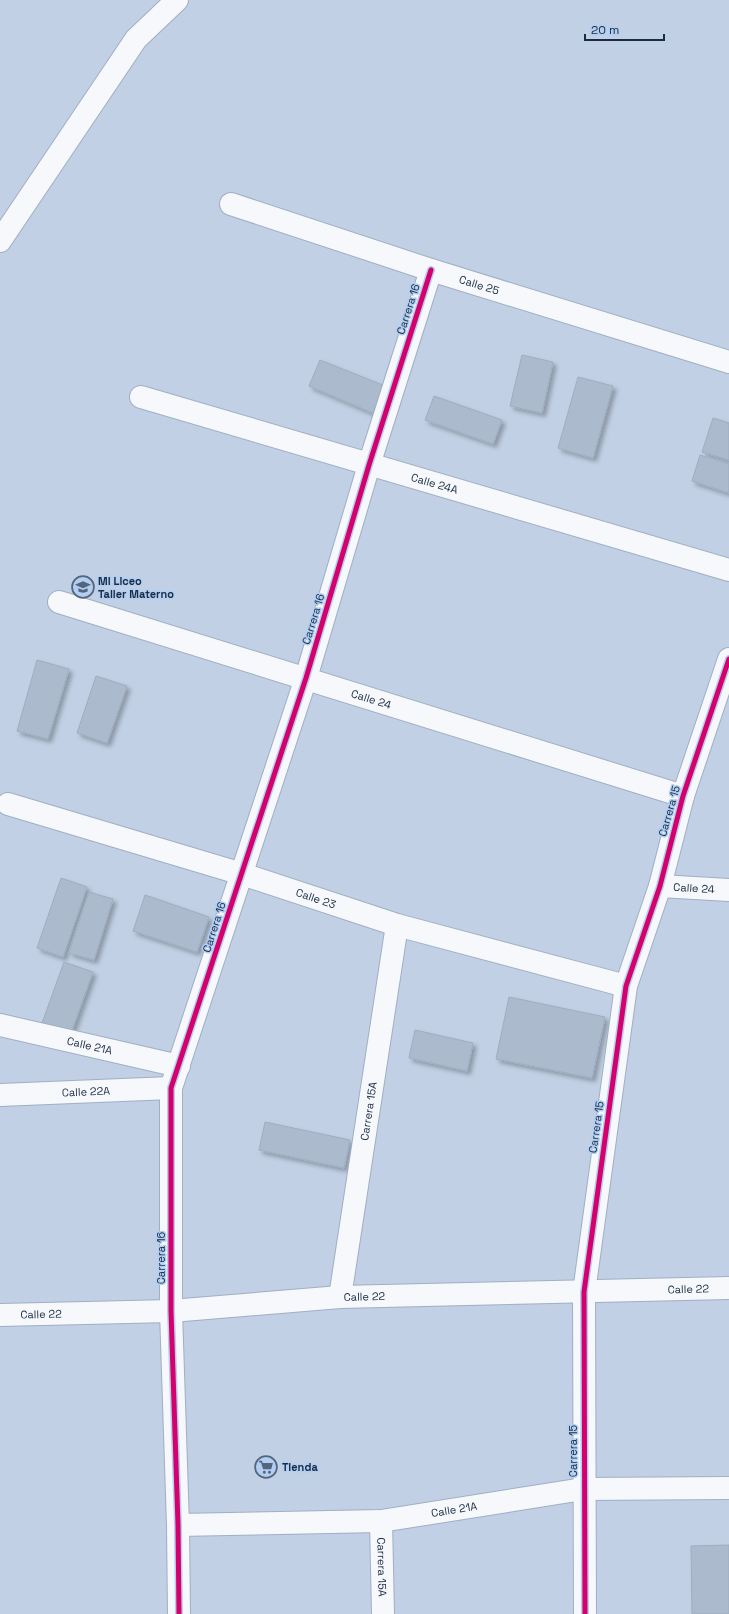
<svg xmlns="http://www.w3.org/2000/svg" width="729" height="1614" viewBox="0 0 729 1614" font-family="'Space Grotesk',sans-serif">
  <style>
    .building { fill: #abbacc; stroke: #9eadc2; filter: url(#shadow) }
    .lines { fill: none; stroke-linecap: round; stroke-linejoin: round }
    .street-casing { stroke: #9fafc4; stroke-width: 24 }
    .street { stroke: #f6f8fb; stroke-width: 22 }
    .cycleway-casing { stroke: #b2cef3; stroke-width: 8 }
    .cycleway { stroke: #d6006c; stroke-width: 5 }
    .labels { text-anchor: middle; stroke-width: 3; stroke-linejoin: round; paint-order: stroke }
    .street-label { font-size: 11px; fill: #1a2c44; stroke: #b2cef3 }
    .poi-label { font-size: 11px; font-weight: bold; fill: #1a2c44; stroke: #b2cef3; text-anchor: start }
  </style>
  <defs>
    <filter id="shadow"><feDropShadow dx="3.5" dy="3.5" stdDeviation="2" flood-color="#0004"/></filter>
  </defs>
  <rect width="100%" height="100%" fill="#c1d0e4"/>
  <path class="building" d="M522 355 553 362 542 413 510 406Z
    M320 360 385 386 373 413 309 386Z
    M578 377 613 386 593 458 558 448Z
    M434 396 502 420 493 444 425 420Z
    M713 418 729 423V460L702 452Z
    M700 455 729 464V493L692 481Z
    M37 660 69 669 48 739 17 731Z
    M96 676 127 686 107 743 77 733Z
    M61 878 87 887 63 957 37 948Z
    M89 892 113 899 94 960 69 953Z
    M145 895 209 917 197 952 133 931Z
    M64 962 93 972 71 1033 42 1023Z
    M509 997 605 1017 592 1078 496 1059Z
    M415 1030 473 1043 467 1071 409 1058Z
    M265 1122 350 1140 344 1168 259 1150Z
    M729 1545V1614H692L691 1546Z"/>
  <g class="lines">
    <g class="street-casing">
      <g id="street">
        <path id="s1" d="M231 204 431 270 729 362"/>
        <path d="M0 241 136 39 177 0"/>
        <path id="s2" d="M141 397 729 570"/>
        <path id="s3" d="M59 602 683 796"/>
        <path id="s4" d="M8 804 242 874 397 925 626 986"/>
        <path id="s5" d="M660 886 729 890"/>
        <path id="s6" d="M0 1025 179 1066"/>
        <path id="s7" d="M0 1095 171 1088"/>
        <path id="s8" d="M340 1297 397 925"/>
        <path id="s9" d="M0 1315 171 1311 340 1297 729 1288"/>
        <path id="s10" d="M381 1521 383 1614"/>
        <path id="s11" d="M178 1525 381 1521 583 1489 729 1488"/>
        <path d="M179 1614 178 1525 171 1311V1088L306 678 369 465 431 270"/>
        <path d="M585 1614 584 1292 626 986 660 886 683 796 729 659"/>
      </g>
    </g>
    <use href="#street" class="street"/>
    <g class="cycleway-casing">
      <path id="cycleway" d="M179 1614 178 1525 171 1311V1088L306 678 369 465 431 270
        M585 1614 584 1292 626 986 660 886 683 796 729 659"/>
    </g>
    <use href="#cycleway" class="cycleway"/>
  </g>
  <defs>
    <g id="school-ring" transform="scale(1.15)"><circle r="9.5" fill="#b2cef3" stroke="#54657c" stroke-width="1.5"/><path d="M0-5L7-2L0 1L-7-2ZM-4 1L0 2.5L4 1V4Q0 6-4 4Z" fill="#54657c"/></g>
    <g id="supermarket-ring" transform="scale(1.15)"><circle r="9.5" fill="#b2cef3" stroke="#54657c" stroke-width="1.5"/><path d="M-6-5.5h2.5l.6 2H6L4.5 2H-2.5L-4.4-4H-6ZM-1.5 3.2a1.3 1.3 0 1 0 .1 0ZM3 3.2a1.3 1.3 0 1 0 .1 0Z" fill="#54657c"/></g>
  </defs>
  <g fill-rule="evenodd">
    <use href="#school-ring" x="83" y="587"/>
    <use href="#supermarket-ring" x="266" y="1467"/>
  </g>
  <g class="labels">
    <g class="street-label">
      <text dy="4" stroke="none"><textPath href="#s1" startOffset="261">Calle 25</textPath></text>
      <text transform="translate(408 309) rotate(-72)" y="4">Carrera 16</text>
      <text dy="4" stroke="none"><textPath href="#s2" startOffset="306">Calle 24A</textPath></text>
      <text transform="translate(313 619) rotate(-73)" y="4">Carrera 16</text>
      <text dy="4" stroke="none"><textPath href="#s3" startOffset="327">Calle 24</textPath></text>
      <text transform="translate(669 811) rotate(-74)" y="4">Carrera 15</text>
      <text dy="4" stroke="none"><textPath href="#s5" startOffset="34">Calle 24</textPath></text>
      <text dy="4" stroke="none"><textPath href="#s4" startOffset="322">Calle 23</textPath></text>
      <text transform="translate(214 927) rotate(-72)" y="4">Carrera 16</text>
      <text dy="4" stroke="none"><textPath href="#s6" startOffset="92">Calle 21A</textPath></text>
      <text dy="4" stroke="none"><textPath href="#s7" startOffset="86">Calle 22A</textPath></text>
      <text dy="4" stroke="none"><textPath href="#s8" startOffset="188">Carrera 15A</textPath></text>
      <text transform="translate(596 1127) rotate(-82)" y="4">Carrera 15</text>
      <text transform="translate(161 1258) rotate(-90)" y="4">Carrera 16</text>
      <text dy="4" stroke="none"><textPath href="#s9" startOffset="689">Calle 22</textPath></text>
      <text dy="4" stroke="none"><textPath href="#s9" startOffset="365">Calle 22</textPath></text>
      <text dy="4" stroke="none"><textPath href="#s9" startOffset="41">Calle 22</textPath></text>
      <text transform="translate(573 1451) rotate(-90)" y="4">Carrera 15</text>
      <text dy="4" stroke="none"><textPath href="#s11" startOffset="277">Calle 21A</textPath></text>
      <text dy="4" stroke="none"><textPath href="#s10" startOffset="46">Carrera 15A</textPath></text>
    </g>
    <g class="poi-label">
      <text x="98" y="585">Mi Liceo<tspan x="98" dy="13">Taller Materno</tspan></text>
      <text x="282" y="1471">Tienda</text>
    </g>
  </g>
  <path d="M585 34v6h79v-6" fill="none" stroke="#1a2c44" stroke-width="2"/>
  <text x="591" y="34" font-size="12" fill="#1a2c44" stroke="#b2cef3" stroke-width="3" paint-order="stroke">20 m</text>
</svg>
